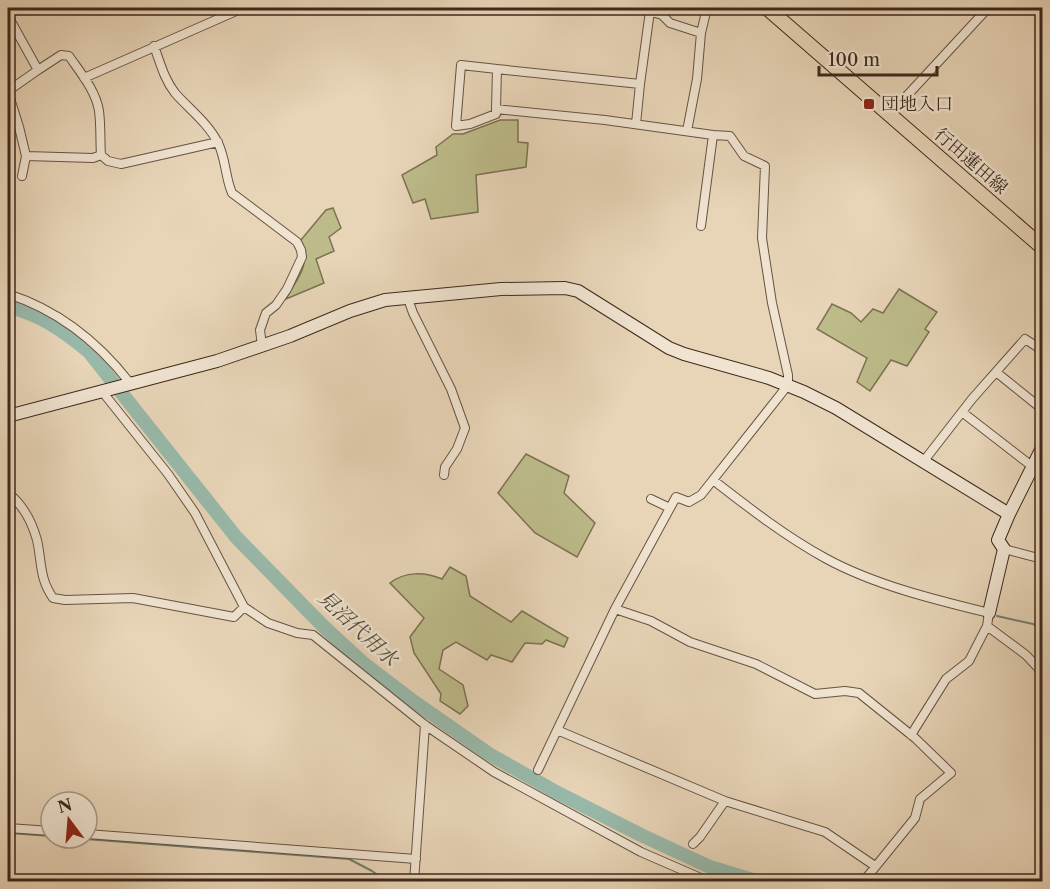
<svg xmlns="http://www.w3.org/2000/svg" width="1050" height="889" viewBox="0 0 1050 889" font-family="'Libre Caslon Text','Noto Serif JP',serif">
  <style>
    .green { fill: #bdbb8a; stroke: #7c7252; stroke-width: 1.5 }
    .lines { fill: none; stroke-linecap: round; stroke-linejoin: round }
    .stream { stroke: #737f71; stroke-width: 2 }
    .river { stroke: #98b9aa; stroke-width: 14 }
    .street-casing { stroke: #675342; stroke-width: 10 }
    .secondary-casing { stroke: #3c281b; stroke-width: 14 }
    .primary-casing { stroke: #3c281b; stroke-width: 16 }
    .street { stroke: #f0e4d1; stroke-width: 8 }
    .secondary { stroke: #f0e4d1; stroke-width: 12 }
    .primary { stroke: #e8d5b8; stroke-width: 14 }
    .poi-dot { fill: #8f2418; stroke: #f0e4d1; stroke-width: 2 }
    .labels { text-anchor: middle; stroke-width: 5; stroke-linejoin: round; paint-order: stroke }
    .poi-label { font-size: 18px; fill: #3c281b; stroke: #f0e4d1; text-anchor: start }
    .street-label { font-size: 18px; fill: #3c281b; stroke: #f0e4d1 }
    .water-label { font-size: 20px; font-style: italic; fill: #534c3f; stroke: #f0e4d1 }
  </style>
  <rect width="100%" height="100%" fill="#e8d5b8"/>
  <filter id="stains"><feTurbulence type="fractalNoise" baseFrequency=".00333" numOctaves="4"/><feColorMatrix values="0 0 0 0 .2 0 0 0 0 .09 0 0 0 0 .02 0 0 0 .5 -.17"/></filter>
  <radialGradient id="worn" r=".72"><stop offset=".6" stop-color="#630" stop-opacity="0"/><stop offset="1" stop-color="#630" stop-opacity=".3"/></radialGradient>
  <path class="green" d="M500 120H518V142L528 143 526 167 476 175 478 212 431 219 425 199 413 203 402 175 437 155 436 147 453 134H463Z
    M333 208 341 228 329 237 334 251 316 259 324 283 286 299C297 278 312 265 300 241L326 210Z
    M899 289 937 312 925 329 929 332 907 366 891 360 870 391 857 382 867 358 817 329 832 304 851 313 861 322 873 309 883 313Z
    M526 454 569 476 564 493 595 523 577 557 535 533 498 493Z
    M450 567 466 576 470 596 511 622 522 611 568 638 564 647 546 640 542 644 525 643 512 662 491 655 487 660 456 642 443 650 439 669 463 685 468 706 460 714 440 701 441 694 414 653 410 637 424 618 390 583C405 571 425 572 442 579Z"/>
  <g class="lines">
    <path class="stream" d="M997 616 1033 624 1042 628
      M8 833 51 836
      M72 838 349 859 372 871 387 882"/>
    <path class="river" d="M8 307C40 314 64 331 89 352L236 537 324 627 362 662 413 701 489 754 556 792 641 835 710 867 759 882"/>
    <g class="street-casing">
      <path id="street" d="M314 8H318
        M640 8 662 15 670 23 701 33
        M8 16 38 70 61 55 69 56C80 72 96 91 99 111 101 126 100 141 101 155
        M154 46C160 62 164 79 175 93 189 109 208 123 218 143 226 159 225 177 232 193L297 242 301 250 302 257 287 289 276 305 266 313 260 330 262 346
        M497 69 461 65 456 126 470 124 496 114V109L605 120 713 135 701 226
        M84 78 243 8
        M8 91 38 70
        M8 92 19 127 26 156 93 158 101 155 108 161 121 164 218 142
        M496 109 497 69 640 84 650 11
        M890 114 988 8
        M636 124 640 84
        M687 131 697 79 701 33 707 8
        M22 176 26 156
        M8 294C58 310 98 342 130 383
        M407 296 413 313 451 389 465 428 457 449 445 467 444 475
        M996 372 1042 409
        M101 390 168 474 195 513 244 607 268 623 297 633 313 635 425 725 494 772 641 852 710 882
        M962 412 1033 467
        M923 462 972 399 1025 339 1042 350
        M713 480C749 508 785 536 825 558 874 585 936 600 989 613L987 626 969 661 946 679 911 735
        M8 493C22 504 32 522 37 540 42 562 39 578 53 598L65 600 133 598 234 617 244 607
        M651 499 670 508
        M1004 549 1042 559
        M615 609 651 621 690 642 756 664 815 694 845 691 859 693 915 738 951 773 920 799 915 818 863 882
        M987 626 1026 655 1042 672
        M557 730 725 801
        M538 770 615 609 676 497 689 502 701 495 788 385V375L772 303 762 238 765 166 744 156 730 136 713 135
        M8 828 51 831
        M87 834 416 859
        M693 844 700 837 725 801 825 832 875 866
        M414 882 425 725"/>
    </g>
    <g class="secondary-casing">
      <path id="secondary" d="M8 416 217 361 290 336 350 311 385 300 501 289 565 288 578 291 669 348 684 354 769 378 804 392 836 408 1009 514 1042 448
        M989 613 1004 549 998 540 1009 514"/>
    </g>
    <g class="primary-casing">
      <path id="primary" d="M767 8 1042 247"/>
    </g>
    <use href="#street" class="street"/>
    <use href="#secondary" class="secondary"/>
    <use href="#primary" class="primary"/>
  </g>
  <rect class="poi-dot" x="863" y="98" width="12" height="12" rx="3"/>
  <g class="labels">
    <g class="poi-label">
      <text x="881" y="110">団地入口</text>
    </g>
    <g class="street-label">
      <text transform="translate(971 161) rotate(41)" y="6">行田蓮田線</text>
    </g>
    <g class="water-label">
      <text transform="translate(358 628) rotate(43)" y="7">見沼代用水</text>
    </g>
  </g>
  <rect width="1050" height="889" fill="none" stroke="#e8d5b8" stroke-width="30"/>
  <rect x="9" y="9" width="1032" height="871" fill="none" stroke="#3c281b" stroke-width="3"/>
  <rect x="15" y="15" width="1020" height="859" fill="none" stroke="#3c281b" stroke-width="1.5"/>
  <g transform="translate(69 820) rotate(344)"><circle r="28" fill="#f0e4d1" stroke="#a89988" stroke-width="1.5"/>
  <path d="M0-4.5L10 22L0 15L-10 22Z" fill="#8f2418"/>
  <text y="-9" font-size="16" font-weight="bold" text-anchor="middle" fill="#3c281b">N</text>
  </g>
  <path d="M819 66v9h118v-9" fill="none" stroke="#3c281b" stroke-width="3"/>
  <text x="828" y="66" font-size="18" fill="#3c281b" stroke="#f0e4d1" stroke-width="4.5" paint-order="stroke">100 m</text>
  <rect width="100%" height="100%" filter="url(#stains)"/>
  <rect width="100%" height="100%" fill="url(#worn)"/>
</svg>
